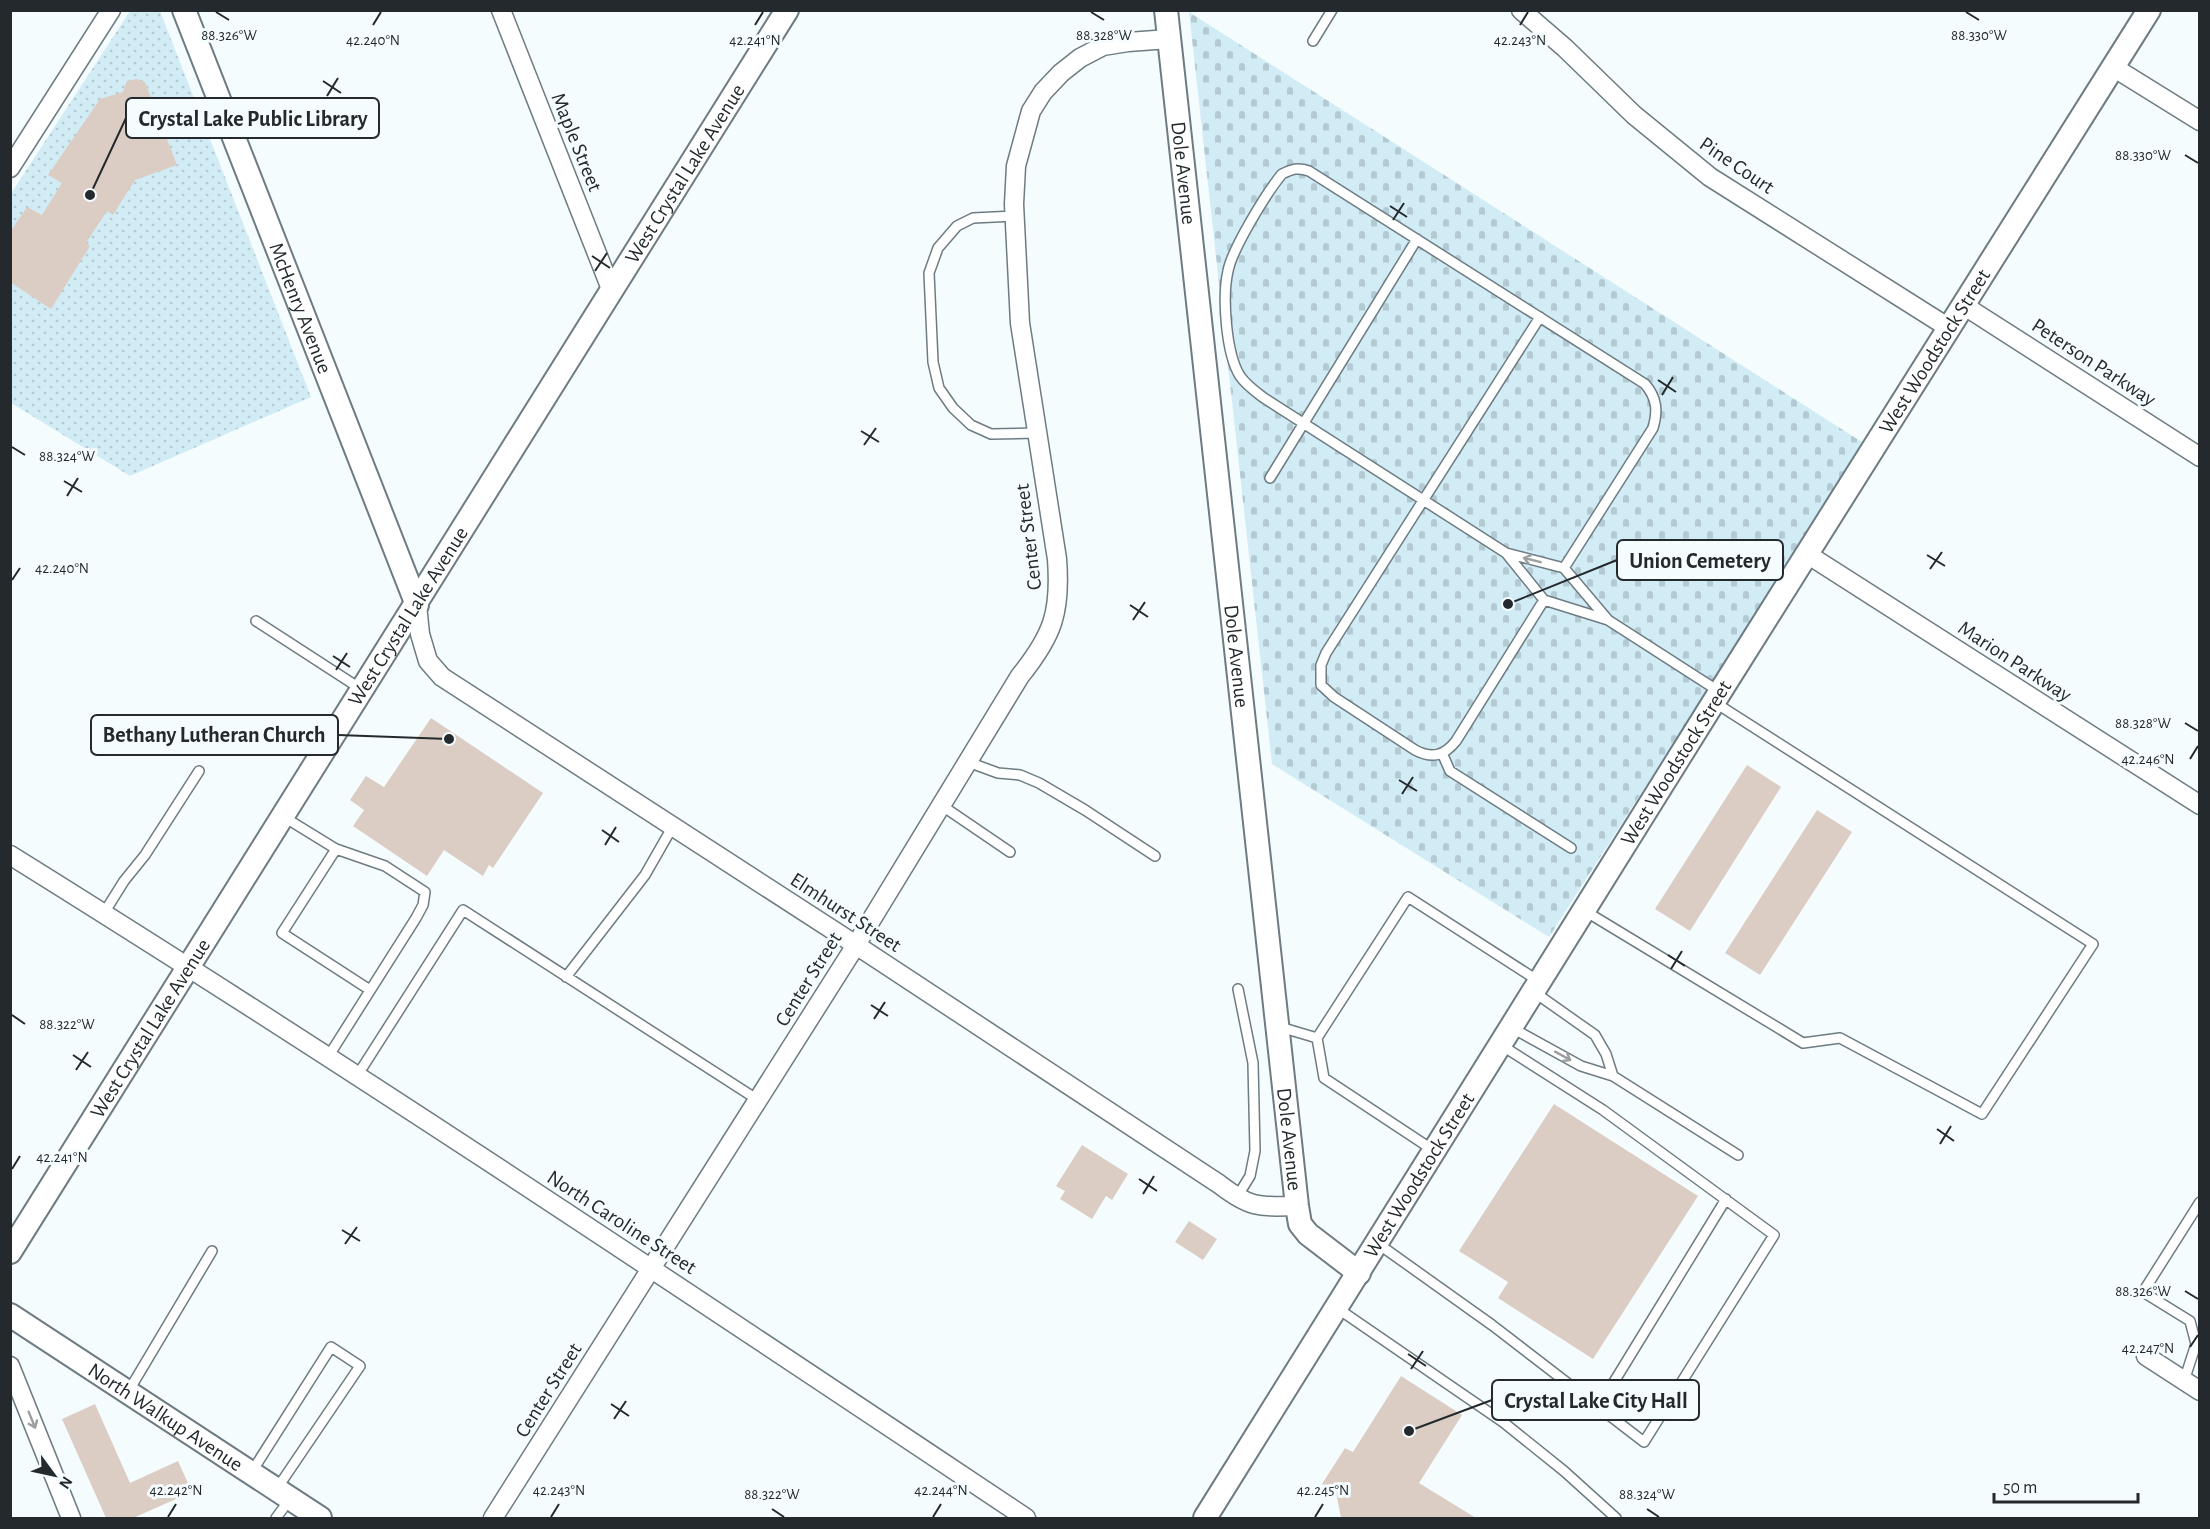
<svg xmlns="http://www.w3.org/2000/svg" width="2210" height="1529" viewBox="0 0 2210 1529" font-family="'Alegreya Sans',sans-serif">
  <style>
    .grass { fill: url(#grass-dots) }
    .cemetery { fill: url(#cemetery-stones) }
    .building { fill: #dccdc4 }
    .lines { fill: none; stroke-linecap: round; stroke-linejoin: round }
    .service-casing { stroke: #6d7c82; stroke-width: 12 }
    .minor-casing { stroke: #6d7c82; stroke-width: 21 }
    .tertiary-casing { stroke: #6d7c82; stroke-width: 26 }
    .service { stroke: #fff; stroke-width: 9 }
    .minor { stroke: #fff; stroke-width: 18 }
    .tertiary { stroke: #fff; stroke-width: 22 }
    .oneway { stroke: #9c9fa0 }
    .ticks { fill: none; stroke: #23292c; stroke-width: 2 }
    .labels { text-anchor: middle; stroke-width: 6; stroke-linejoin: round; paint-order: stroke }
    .street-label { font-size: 21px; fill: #23292c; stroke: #f5fcfe }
    .ticks-label { font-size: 15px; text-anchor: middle; fill: #23292c; stroke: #f5fcfe; stroke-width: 6; stroke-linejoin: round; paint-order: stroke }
    .leader { fill: none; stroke: #23292c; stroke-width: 2 }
    .callout-dot { fill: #23292c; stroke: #f5fcfe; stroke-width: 2 }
    .callout { fill: #f5fcfe; stroke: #23292c; stroke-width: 2 }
    .callout-label { font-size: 22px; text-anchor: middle; font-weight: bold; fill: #23292c }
  </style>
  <defs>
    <pattern id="grass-dots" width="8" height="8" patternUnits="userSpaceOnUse" patternTransform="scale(1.5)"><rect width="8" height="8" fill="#d2ecf6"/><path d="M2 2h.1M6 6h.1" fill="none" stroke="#b4cad3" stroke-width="1.8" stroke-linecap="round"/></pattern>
    <pattern id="cemetery-stones" width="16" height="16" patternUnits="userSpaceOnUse" patternTransform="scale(1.5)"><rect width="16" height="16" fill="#d2ecf6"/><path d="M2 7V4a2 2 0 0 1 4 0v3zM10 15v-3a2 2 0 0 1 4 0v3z" fill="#b4cad3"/></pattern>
  </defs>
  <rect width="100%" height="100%" fill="#f5fcfe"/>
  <path class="grass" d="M130 11H160L311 397 130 476 11 403 10 195Z"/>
  <path class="cemetery" d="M1189 12 1865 444 1549 937 1272 764Z"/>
  <path class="building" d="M137 79 145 82 177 165 135 180 113 215 107 211 86 243 90 246 51 309 10 282V232L27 207 42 215 62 183 48 175 100 99 123 92 127 81Z
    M431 718 543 793 493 868 489 865 483 876 444 850 427 876 353 826 364 810 350 800 366 776 384 787Z
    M1747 765 1781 787 1690 931 1655 909Z
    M1817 810 1852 832 1760 975 1725 953Z
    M1554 1104 1698 1196 1593 1359 1498 1298 1508 1282 1459 1251Z
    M1082 1145 1128 1174 1112 1200 1106 1196 1092 1219 1060 1199 1065 1191 1056 1186Z
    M1189 1221 1217 1239 1203 1260 1175 1242Z
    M1401 1376 1462 1415 1419 1483 1476 1518H1341L1336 1492 1322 1484 1345 1448 1353 1452Z
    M95 1404 130 1483 178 1461 192 1492 133 1518H106L62 1419Z"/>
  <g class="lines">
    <g class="service-casing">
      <path id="service" d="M1313 41 1332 10
        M1015 216 973 218 957 226 938 248 929 273 933 362 939 388 953 408 971 425 991 434 1037 433
        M1540 317 1326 653 1321 665V685L1334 697 1415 750C1432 759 1444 756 1456 741L1544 600
        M1270 478 1417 239
        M1506 553 1564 568 1608 620
        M1564 568 1653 428C1658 411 1657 398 1645 384L1309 171C1298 167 1292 169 1282 174 1267 192 1232 249 1228 271 1222 297 1226 354 1240 376 1246 385 1256 392 1264 398L1506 553 1544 600 1608 620 1720 692
        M256 621 361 689
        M1442 753 1450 771 1571 848
        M968 762 998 773 1020 775 1039 783 1085 810 1155 856
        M941 805 1010 852
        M284 817 336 849 385 866 425 892 423 905 416 918 328 1057
        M336 849 282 933 370 990
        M1585 911 1803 1043 1840 1038 1982 1114 2093 944 1714 702
        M104 913 124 881 145 855 199 771
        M566 977 645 875 673 826
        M1280 1027 1317 1038 1408 897 1540 982
        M1512 1028 1581 1066 1613 1076 1606 1054 1595 1035 1534 992
        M1317 1038 1324 1078 1433 1150
        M357 1076 463 910 758 1100
        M1613 1076 1738 1155
        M1237 1197 1250 1176 1255 1151 1253 1063 1238 989
        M1377 1243 1492 1325 1644 1442 1774 1235 1603 1110 1501 1045
        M1337 1308 1503 1422 1564 1471 1616 1518
        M2184 1381 2196 1344 2190 1321 2143 1292 2200 1202
        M128 1392 212 1251
        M1598 1408 1726 1199
        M251 1473 331 1347 360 1366 276 1490
        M276 1518 290 1499"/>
    </g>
    <g class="minor-casing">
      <path id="minor" d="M501 10 611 289
        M1521 10 1565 48 1634 115 1710 177 1949 328
        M2113 67 2200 121
        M10 168 111 10
        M1963 305 2200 457
        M1807 554 2200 805
        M417 605 420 634 428 661 442 677 856 945 1219 1184C1250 1208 1258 1207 1297 1206
        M10 855C354 1069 690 1294 1026 1518
        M2146 1356 2200 1391
        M10 1366 71 1518
        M493 1518 856 945 1020 676C1053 635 1061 612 1057 559L1020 323 1014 204 1016 166 1031 111 1043 92 1061 73 1080 58 1103 46 1128 42 1169 39"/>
    </g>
    <g class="tertiary-casing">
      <g id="tertiary">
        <path id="s1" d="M184 10 417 605"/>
        <path id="s2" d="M1166 10 1297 1206 1300 1224 1308 1234 1359 1273"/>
        <path id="s3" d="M10 1252 787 10"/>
        <path id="s4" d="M10 1315 320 1518"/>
        <path id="s5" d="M1205 1518 1720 692 2149 10"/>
      </g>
    </g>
    <use href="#service" class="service"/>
    <use href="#minor" class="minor"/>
    <use href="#tertiary" class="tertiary"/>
  </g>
  <defs><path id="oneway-shaft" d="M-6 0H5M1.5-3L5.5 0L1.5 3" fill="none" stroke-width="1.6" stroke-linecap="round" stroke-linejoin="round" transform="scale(1.5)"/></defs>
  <g class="oneway">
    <use href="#oneway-shaft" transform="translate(1532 560) rotate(-166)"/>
    <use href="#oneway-shaft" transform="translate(1563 1056) rotate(29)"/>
    <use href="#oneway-shaft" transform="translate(32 1420) rotate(68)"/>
  </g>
  <path class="ticks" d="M216 12 229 20M1091 12 1104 20M1966 12 1979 20M373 25 381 12M755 25 763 12M1520 25 1528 12M323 81 341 93M327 96 338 78M2185 155 2198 163M1390 206 1407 217M1393 220 1404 203M592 256 610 268M595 271 607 253M1658 380 1676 392M1662 395 1673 377M861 431 879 442M864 445 876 428M12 447 25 455M64 481 82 492M67 496 78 478M1927 555 1945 566M1930 569 1942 552M12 580 20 568M1130 605 1148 617M1133 620 1145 602M333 656 350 667M336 670 347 653M2185 723 2198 731M2190 759 2198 746M1399 780 1417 791M1402 794 1413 777M602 830 619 842M605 845 616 827M1668 955 1685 966M1671 969 1682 951M871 1005 888 1016M12 1015 25 1024M874 1019 885 1002M73 1055 91 1067M76 1070 88 1052M1937 1129 1954 1141M1940 1144 1951 1126M12 1169 20 1156M1139 1179 1157 1191M1143 1194 1154 1176M342 1230 360 1241M345 1244 357 1227M2185 1291 2198 1299M2190 1347 2198 1335M1408 1354 1426 1366M1411 1369 1423 1351M611 1404 629 1416M614 1419 626 1401M772 1509 784 1517M1647 1509 1659 1517M168 1517 176 1504M551 1517 559 1504M933 1517 941 1504M1315 1517 1323 1504"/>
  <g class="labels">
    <g class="street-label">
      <text transform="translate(577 142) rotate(68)" y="7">Maple Street</text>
      <text transform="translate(1737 165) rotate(34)" y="7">Pine Court</text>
      <text dy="7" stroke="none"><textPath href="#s2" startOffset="164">Dole Avenue</textPath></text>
      <text dy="7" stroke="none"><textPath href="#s3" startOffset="1272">West Crystal Lake Avenue</textPath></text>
      <text dy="7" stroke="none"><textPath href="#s1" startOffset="320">McHenry Avenue</textPath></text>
      <text dy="7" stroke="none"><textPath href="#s5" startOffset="1376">West Woodstock Street</textPath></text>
      <text transform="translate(2094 362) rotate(33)" y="7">Peterson Parkway</text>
      <text transform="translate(1028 537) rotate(-97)" y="7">Center Street</text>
      <text dy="7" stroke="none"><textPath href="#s3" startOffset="750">West Crystal Lake Avenue</textPath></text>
      <text dy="7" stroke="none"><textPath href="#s2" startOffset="650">Dole Avenue</textPath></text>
      <text transform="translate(2015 661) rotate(33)" y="7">Marion Parkway</text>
      <text dy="7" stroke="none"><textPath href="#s5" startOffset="890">West Woodstock Street</textPath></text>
      <text transform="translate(846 912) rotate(33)" y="7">Elmhurst Street</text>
      <text transform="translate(808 979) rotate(-58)" y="7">Center Street</text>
      <text dy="7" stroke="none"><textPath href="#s3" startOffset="264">West Crystal Lake Avenue</textPath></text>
      <text dy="7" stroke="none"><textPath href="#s2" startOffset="1136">Dole Avenue</textPath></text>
      <text dy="7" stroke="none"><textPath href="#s5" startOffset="404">West Woodstock Street</textPath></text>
      <text transform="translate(622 1222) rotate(33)" y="7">North Caroline Street</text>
      <text transform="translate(548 1390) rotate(-58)" y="7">Center Street</text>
      <text dy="7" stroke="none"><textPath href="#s4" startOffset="186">North Walkup Avenue</textPath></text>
    </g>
  </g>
  <g class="ticks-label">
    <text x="229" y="40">88.326°W</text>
    <text x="1104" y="40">88.328°W</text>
    <text x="1979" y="40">88.330°W</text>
    <text x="1520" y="45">42.243°N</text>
    <text x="373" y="45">42.240°N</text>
    <text x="755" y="45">42.241°N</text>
    <text x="2143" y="160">88.330°W</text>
    <text x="67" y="461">88.324°W</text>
    <text x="62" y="573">42.240°N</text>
    <text x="2143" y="728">88.328°W</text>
    <text x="2148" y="764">42.246°N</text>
    <text x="67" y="1029">88.322°W</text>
    <text x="62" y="1162">42.241°N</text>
    <text x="2143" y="1296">88.326°W</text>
    <text x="2148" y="1353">42.247°N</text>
    <text x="176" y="1495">42.242°N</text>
    <text x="559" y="1495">42.243°N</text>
    <text x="941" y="1495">42.244°N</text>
    <text x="1323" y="1495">42.245°N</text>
    <text x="772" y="1499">88.322°W</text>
    <text x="1647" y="1499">88.324°W</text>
  </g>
  <path class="leader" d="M90 195L126 118M1508 604L1617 560M449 739L338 735M1409 1431L1492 1400"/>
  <g class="callout-dot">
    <circle cx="90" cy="195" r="6"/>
    <circle cx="1508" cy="604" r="6"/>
    <circle cx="449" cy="739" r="6"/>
    <circle cx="1409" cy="1431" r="6"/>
  </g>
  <g class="callout">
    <rect x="126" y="98" width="253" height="40" rx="6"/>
    <rect x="1617" y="540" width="166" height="40" rx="6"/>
    <rect x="91" y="715" width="247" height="40" rx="6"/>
    <rect x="1492" y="1380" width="207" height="40" rx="6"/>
  </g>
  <g class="callout-label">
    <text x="253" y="126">Crystal Lake Public Library</text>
    <text x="1700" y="568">Union Cemetery</text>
    <text x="214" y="742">Bethany Lutheran Church</text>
    <text x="1596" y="1408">Crystal Lake City Hall</text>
  </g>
  <rect width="2210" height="1529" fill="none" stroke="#23292c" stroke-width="24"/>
  <g transform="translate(54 1475) rotate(123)" stroke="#f5fcfe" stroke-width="4.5" paint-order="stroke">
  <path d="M0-4.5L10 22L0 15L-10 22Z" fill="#23292c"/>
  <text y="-9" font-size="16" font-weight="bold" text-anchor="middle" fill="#23292c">N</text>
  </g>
  <path d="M1994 1493v9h144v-9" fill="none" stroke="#23292c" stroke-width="3"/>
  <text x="2003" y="1493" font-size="18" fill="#23292c" stroke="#f5fcfe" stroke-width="4.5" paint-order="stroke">50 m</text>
</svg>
